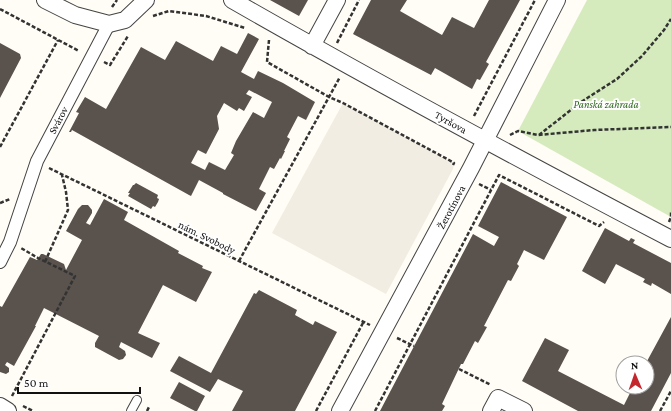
<svg xmlns="http://www.w3.org/2000/svg" width="671" height="411" viewBox="0 0 671 411" font-family="'Crimson Pro',serif">
  <style>
    .green { fill: #d5ebbd }
    .plaza { fill: #f1ede2 }
    .building { fill: #5a524d; fill-rule: evenodd }
    .lines { fill: none; stroke-linecap: round; stroke-linejoin: round }
    .service-casing { stroke: #444; stroke-width: 10 }
    .pedestrian-casing { stroke: #444; stroke-width: 14 }
    .minor-casing { stroke: #444; stroke-width: 18 }
    .path { stroke: #333; stroke-width: 2.5; stroke-dasharray: 4 2; stroke-linecap: butt }
    .service { stroke: #fff; stroke-width: 8 }
    .pedestrian { stroke: #fff; stroke-width: 12 }
    .minor { stroke: #fff; stroke-width: 16 }
    .labels { text-anchor: middle; stroke-width: 4; stroke-linejoin: round; paint-order: stroke }
    .park-label { font-size: 11px; font-style: italic; fill: #2f6b1f; stroke: #fff }
    .street-label { font-size: 11px; fill: #111; stroke: #fff }
  </style>
  <rect width="100%" height="100%" fill="#fffdf5"/>
  <path class="green" d="M587 0H671V217L518 131Z"/>
  <path class="plaza" d="M343 103 454 163 453 169 386 294 272 233Z"/>
  <path class="building" d="M270 0H308L299 16Z
    M371 0H407L400 11 442 35 452 17 474 28 489 0H520L486 62 489 64 480 80 477 79 472 89 435 68 431 75 353 34Z
    M248 33 259 39 241 72 254 79 258 71 283 83 315 102 306 120 298 116 287 137 290 139 284 151H285L281 159 280 158 274 169 270 167 259 189 266 193 256 211 223 194V193L199 180 191 196 189 195 72 130 71 132H69L79 113 76 112 85 97 106 109 141 47 165 60 176 41 213 61 221 46 237 54ZM249 90 272 102 264 118 253 112 236 141 231 153 234 155 225 170 209 162 205 170 191 163 198 150 206 154 219 129 217 116 224 103 237 111 239 108 244 111 252 97 246 94Z
    M0 43 20 54 21 58 0 98Z
    M501 182 567 217 544 260 524 250 517 264 519 266 511 281 508 280 484 326 487 327 478 343 475 341 463 364H461L442 404 445 406 442 411H380L473 234 494 246 499 237 478 226Z
    M136 183 158 195 157 198 159 199 158 202 155 207 153 206 151 209 128 196 130 193H128L133 185H134Z
    M104 199 128 212 124 220 179 251 178 253 203 266 202 268 212 272 196 302 163 285 138 333 160 343 152 358 121 342 119 347 125 351 126 355 123 359 119 360 95 347V343L99 336 44 308 35 326H36L14 366 7 362 5 365 9 368V372L6 374 0 372V306L2 307 30 257 37 260 41 254H43L64 264 66 270 82 240 66 231 78 209 82 205H88L92 210V213L86 223 90 225Z
    M605 228 629 241 631 238 635 240 633 243 671 263V294L652 283 651 286 643 282 645 279 616 264 605 284 582 271Z
    M259 290 297 310 295 315 313 325 315 321 337 332 295 411H232L243 391 218 379 210 392 170 371 179 356 211 373 254 293 256 294Z
    M671 317V373L651 411H578L522 381 545 338 569 350 558 371 624 405 633 387H647V363H646Z
    M179 382 205 396 197 411H195L170 398Z"/>
  <g class="lines">
    <g class="service-casing">
      <path id="service" d="M131 411 137 400"/>
    </g>
    <g class="pedestrian-casing">
      <path id="pedestrian" d="M0 262 10 242 37 161 109 24"/>
    </g>
    <g class="minor-casing">
      <path id="minor" d="M45 0 75 15 109 24 125 20 146 0
        M232 0C377 83 524 162 671 239
        M312 46 337 0
        M0 406 8 411
        M340 411 471 168 557 0
        M491 411 498 398 524 411"/>
    </g>
    <path class="path" d="M112 7 117 0
      M0 9 79 51
      M153 16 169 11 206 16 245 28
      M269 40 267 62 329 97 343 103 449 160 454 163 453 165
      M337 43 359 0
      M104 62 110 65 128 36
      M474 116 535 0
      M510 135 518 131 538 135 594 130 671 127
      M539 135 581 102 617 79 642 56 664 30 671 19
      M0 147 58 40
      M49 168 370 325
      M479 184 491 190
      M0 203 10 199
      M669 222 671 217V211
      M239 261 340 77
      M45 262 68 210 66 192 62 175
      M397 338 414 346
      M459 369 491 385
      M12 396 75 276 38 258 21 248
      M23 406 33 411
      M147 411 149 407
      M316 411 364 321
      M375 411 499 175 599 226 604 222
      M660 411 671 391"/>
    <use href="#service" class="service"/>
    <use href="#pedestrian" class="pedestrian"/>
    <use href="#minor" class="minor"/>
  </g>
  <g class="labels">
    <g class="park-label">
      <text x="606" y="108">Panská zahrada</text>
    </g>
    <g class="street-label">
      <text transform="translate(58 120) rotate(-62)" y="4">Svárov</text>
      <text transform="translate(451 122) rotate(29)" y="4">Tyršova</text>
      <text transform="translate(451 207) rotate(-62)" y="4">Žerotínova</text>
      <text transform="translate(207 237) rotate(26)" y="4">nám. Svobody</text>
    </g>
  </g>
  <g transform="translate(635 375) rotate(358)"><circle r="19" fill="#ffffff" stroke="#a0a0a0"/>
  <path d="M0-3L7 15L0 10L-7 15Z" fill="#c4262e"/>
  <text y="-6" font-size="11" font-weight="bold" text-anchor="middle" fill="#111111">N</text>
  </g>
  <path d="M18 387v6h122v-6" fill="none" stroke="#111111" stroke-width="2"/>
  <text x="24" y="387" font-size="12" fill="#111111" stroke="#ffffff" stroke-width="3" paint-order="stroke">50 m</text>
</svg>
